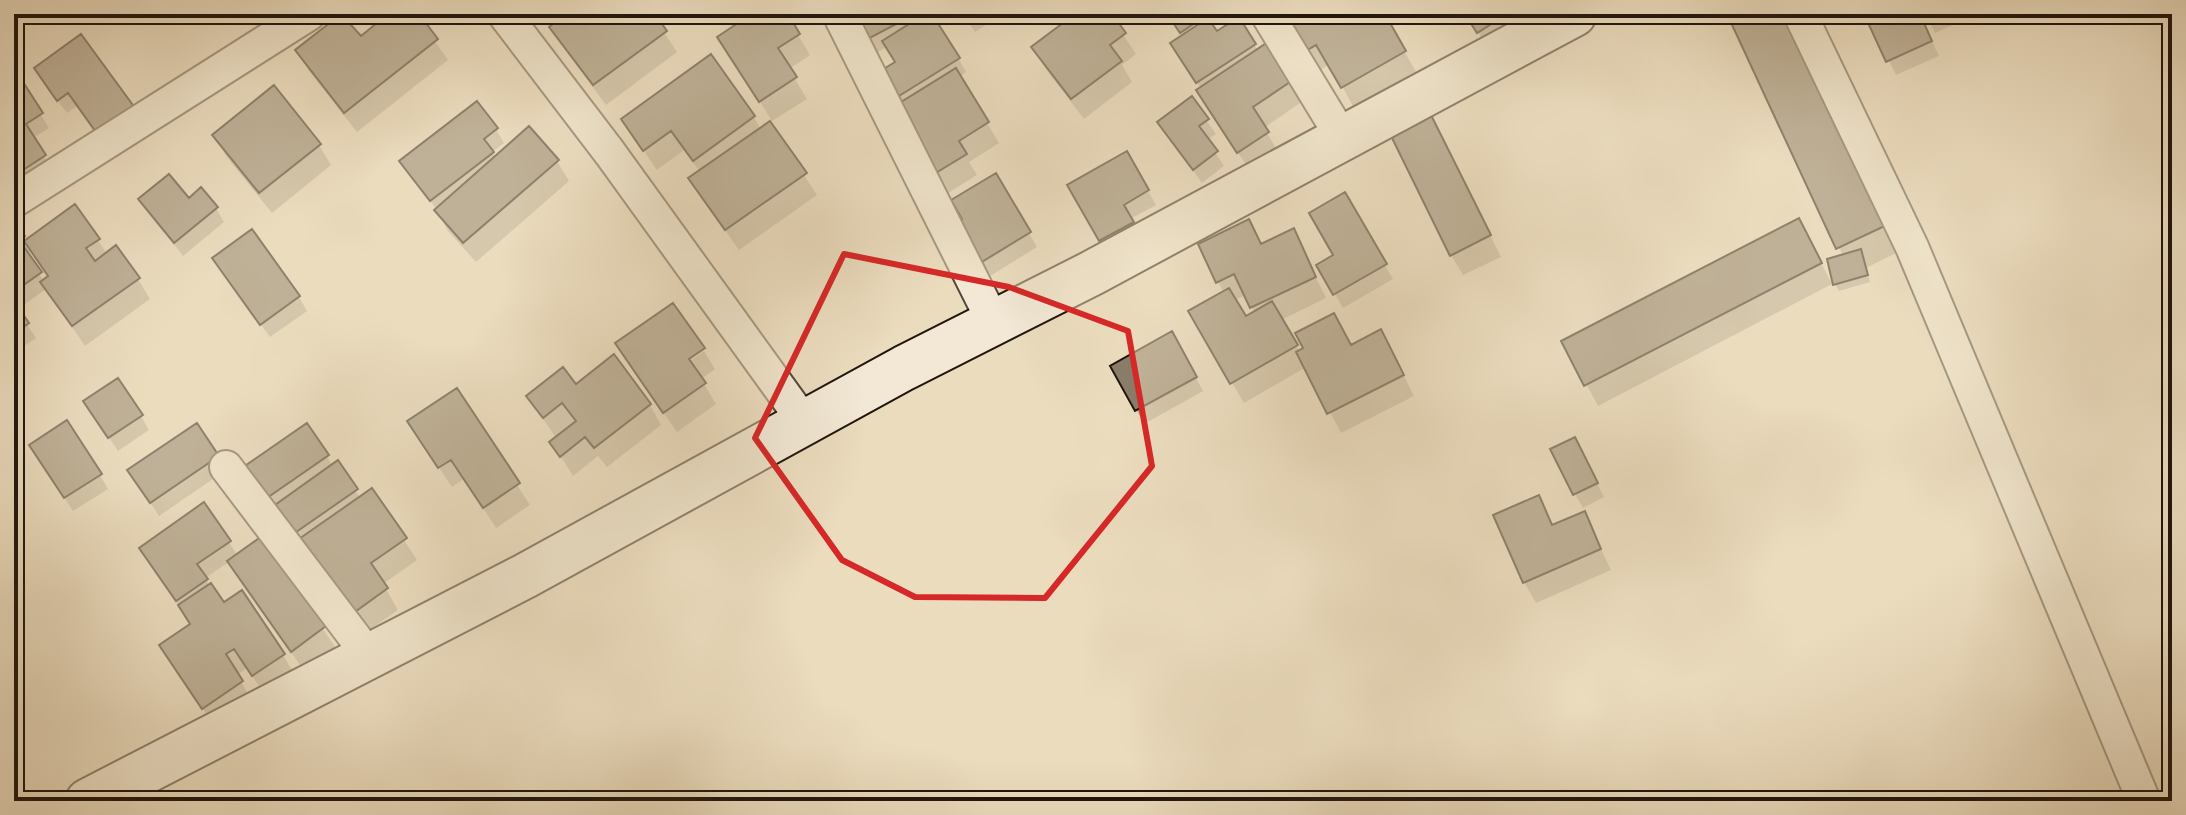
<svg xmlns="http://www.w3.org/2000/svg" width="2186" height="815" viewBox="0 0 2186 815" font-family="'Gentium Book Plus',serif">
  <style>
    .shadow { fill: #0003; fill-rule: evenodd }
    .building { fill: #897c69; stroke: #1f150d; stroke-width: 2 }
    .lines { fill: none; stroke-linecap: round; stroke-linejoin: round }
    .street-casing { stroke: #524739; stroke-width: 36 }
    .secondary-casing { stroke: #1f150d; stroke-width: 48 }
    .street { stroke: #f2e8d5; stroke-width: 32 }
    .secondary { stroke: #f2e8d5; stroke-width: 44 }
    .marked { fill: none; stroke: #d62828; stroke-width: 6; stroke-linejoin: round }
  </style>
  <rect width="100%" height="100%" fill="#ebdcbe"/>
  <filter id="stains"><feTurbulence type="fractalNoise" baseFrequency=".0025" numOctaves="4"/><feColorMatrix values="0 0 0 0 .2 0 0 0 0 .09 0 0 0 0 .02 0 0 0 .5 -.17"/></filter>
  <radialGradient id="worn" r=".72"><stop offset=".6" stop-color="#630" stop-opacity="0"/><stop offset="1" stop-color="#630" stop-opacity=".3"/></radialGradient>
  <path class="shadow" d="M14 14H26L14 23Z
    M391 14H416L448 60 357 132 309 71 297 51 360 38Z
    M568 14H670L658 23 677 52 606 105 564 48 552 27Z
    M743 14H785L810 55 789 69 807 99 772 121 732 58 746 20Z
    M855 14H933L966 72 959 77 999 143 969 162 977 175 942 197 904 103 892 85 897 63 887 47 876 53Z
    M963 14H1003L975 32Z
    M1078 14H1109L1136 54 1122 65 1132 82 1084 119 1045 68 1034 48Z
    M1178 14H1216L1217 16 1209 22 1216 34 1238 19 1258 51 1268 44 1303 101 1264 128 1279 153 1251 172 1210 111 1201 89 1181 57 1184 36 1172 18Z
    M1279 14H1337L1342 22 1355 14H1383L1416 72 1354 108 1330 64 1314 74Z
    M1466 14H1512L1519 25 1487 46Z
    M1730 14 1902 250 1866 268 1870 282 1839 291 1835 284 1843 256Z
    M1867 14H1919L1939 56 1896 75Z
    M1925 14H1972L1973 16 1935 33Z
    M14 72 49 128 33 138 52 170 23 189 14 176Z
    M44 83 134 109 107 148 77 106 67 113Z
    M1191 99 1216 134 1207 140 1224 166 1202 183 1160 123Z
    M754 117 761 130 770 123 817 195 739 250 703 199 700 172 684 150 657 170 623 120Z
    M496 129 504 143 492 152 496 158 557 161 569 181 476 262 448 231 437 210 402 162Z
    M214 135 319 145 331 165 272 213 226 156Z
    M1442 138 1501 257 1463 275 1451 255Z
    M1127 154 1156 205 1130 219 1140 237 1108 254 1069 186Z
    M995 176 1037 247 982 281 965 220Z
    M1345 195 1393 279 1343 308 1319 266 1336 256Z
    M141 200 188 201 216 208 224 222 183 256Z
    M14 227 26 242 98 240 107 254 138 279 150 299 85 346 46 289 25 304 14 288ZM31 251 49 278 44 281 26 254Z
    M1293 231 1326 298 1281 320 1300 352 1306 349 1351 347 1392 352 1414 396 1341 433 1306 367 1244 403 1191 312 1224 293 1218 282 1262 246ZM1246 295 1255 313 1245 319 1234 300Z
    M1810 241 1832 284 1598 406 1564 342Z
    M223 272 299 297 307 311 270 337Z
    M14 305 36 338 14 353Z
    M1172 334 1203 391 1144 424 1113 366Z
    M704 351 715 369 701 379 716 404 677 432 630 364 680 363 682 366Z
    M575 386 650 405 661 425 607 467 598 456 573 476 552 442 557 439 528 397Z
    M456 391 530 505 496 528 464 479 452 487 422 442Z
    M94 415 141 416 149 430 118 451Z
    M307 426 333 466 361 498 372 491 417 560 383 584 398 610 365 633 250 484Z
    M1582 454 1604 497 1583 508 1575 494Z
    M218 457 226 470 159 516 138 484Z
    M40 459 100 475 108 489 73 511Z
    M1539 497 1554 526 1584 513 1611 570 1536 603 1524 582Z
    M204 505 238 556 261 539 336 648 304 671 229 562 205 578 210 586 224 604 283 655 295 675 265 695 247 668 237 675 253 702 216 728 173 666 192 625 149 562Z"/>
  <path class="building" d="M341 14 361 36 388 14H419L438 39 344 113 295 50Z
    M566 14H655L667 31 593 85 549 27Z
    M741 14H788L800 34 778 48 797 77 759 102 717 37 744 19Z
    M853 14H915L866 40Z
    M925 14H932L960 58 899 96 882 70 895 62 882 41Z
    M1075 14H1112L1126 33 1110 45 1122 61 1071 99 1031 47Z
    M1175 14H1208L1180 33 1170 18Z
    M1277 14H1340L1342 19 1351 14H1385L1406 51 1341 88 1316 45 1301 54Z
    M1465 14H1507L1477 33Z
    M1727 14H1792L1889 224 1836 249Z
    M1864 14H1920L1932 41 1886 62Z
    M1239 17 1256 44 1196 83 1170 43 1208 18 1217 31Z
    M81 34 135 108 98 135 68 93 57 101 34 68Z
    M1268 42 1293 80 1253 107 1269 132 1237 153 1196 90Z
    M711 54 755 116 693 161 671 131 643 151 621 119Z
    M14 68 43 113 26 124 46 155 14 176Z
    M956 68 989 122 959 141 967 154 929 177 898 104Z
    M274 85 321 144 259 193 212 135Z
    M1192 96 1209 119 1199 126 1218 151 1193 170 1157 122Z
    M477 101 498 128 484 139 494 152 430 201 399 161Z
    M1431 115 1491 235 1450 256 1391 136Z
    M770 121 807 173 725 230 688 178Z
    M529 126 559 160 463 243 434 210Z
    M1127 151 1149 190 1124 205 1134 222 1099 241 1067 185Z
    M996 173 1031 232 972 268 947 228 962 219 951 200Z
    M169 174 189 198 201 187 218 207 174 243 138 199Z
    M1345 192 1387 264 1333 295 1316 265 1333 255 1309 213Z
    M75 204 100 239 86 248 95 261 116 245 140 278 72 326 40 282 48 276 24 241Z
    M1799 218 1822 263 1584 386 1561 341Z
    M1249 219 1261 244 1294 228 1316 277 1250 308 1234 274 1216 283 1198 244Z
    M15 224 25 236 19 240 42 272 15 291Z
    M252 229 300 296 260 325 212 258Z
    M1861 249 1868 275 1833 285 1827 259Z
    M1229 288 1246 316 1272 301 1298 345 1230 384 1188 311Z
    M14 301 29 323 14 334Z
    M673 303 705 348 689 359 706 383 663 413 615 343Z
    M1334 313 1351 345 1381 329 1404 375 1327 414 1296 352 1303 348 1295 333Z
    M1172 331 1197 377 1135 411 1110 366Z
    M614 354 651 404 594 448 585 437 560 457 549 442 576 421 562 403 543 418 526 396 563 367 576 384Z
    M118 378 143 415 108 438 83 401Z
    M457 388 520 483 483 508 451 460 438 468 407 421Z
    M67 420 102 474 64 498 29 445Z
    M197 423 219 456 150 503 127 470Z
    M307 423 329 455 261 502 239 470Z
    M1575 437 1598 483 1573 495 1550 449Z
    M338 460 358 489 289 537 268 510Z
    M372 488 407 538 371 563 388 588 352 614 299 539Z
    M1539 495 1552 525 1585 511 1601 549 1523 583 1493 515Z
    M204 502 231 541 197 564 208 579 176 601 139 548Z
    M262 536 326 626 291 652 227 561Z
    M211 583 224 602 242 590 285 654 252 676 234 649 226 654 243 681 202 709 159 645 190 624 178 605Z"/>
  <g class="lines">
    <g class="street-casing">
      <path id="street" d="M504 14 610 153 805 423
        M1267 14 1343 139
        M1800 14 1912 247 2144 801
        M840 16 994 323
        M14 201 309 14
        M226 467 369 656"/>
    </g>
    <g class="secondary-casing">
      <path id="secondary" d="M88 801 525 576 904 368 1092 273 1574 14"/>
    </g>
    <use href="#street" class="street"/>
    <use href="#secondary" class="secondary"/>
  </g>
  <path d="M0 0H2186V815H0ZM844 254 1009 287 1128 331 1152 466 1045 598 915 597 842 560 755 438Z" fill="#ebdcbe" fill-opacity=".55" fill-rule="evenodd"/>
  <path class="marked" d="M844 254 1009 287 1128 331 1152 466 1045 598 915 597 842 560 755 438Z"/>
  <rect width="2186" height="815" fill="none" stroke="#ebdcbe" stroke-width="48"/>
  <rect x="16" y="16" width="2154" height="783" fill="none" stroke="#1f150d" stroke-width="4"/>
  <rect x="24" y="24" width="2138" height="767" fill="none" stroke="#1f150d" stroke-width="2"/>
  <rect width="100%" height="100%" filter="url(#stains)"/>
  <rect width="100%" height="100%" fill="url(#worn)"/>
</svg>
